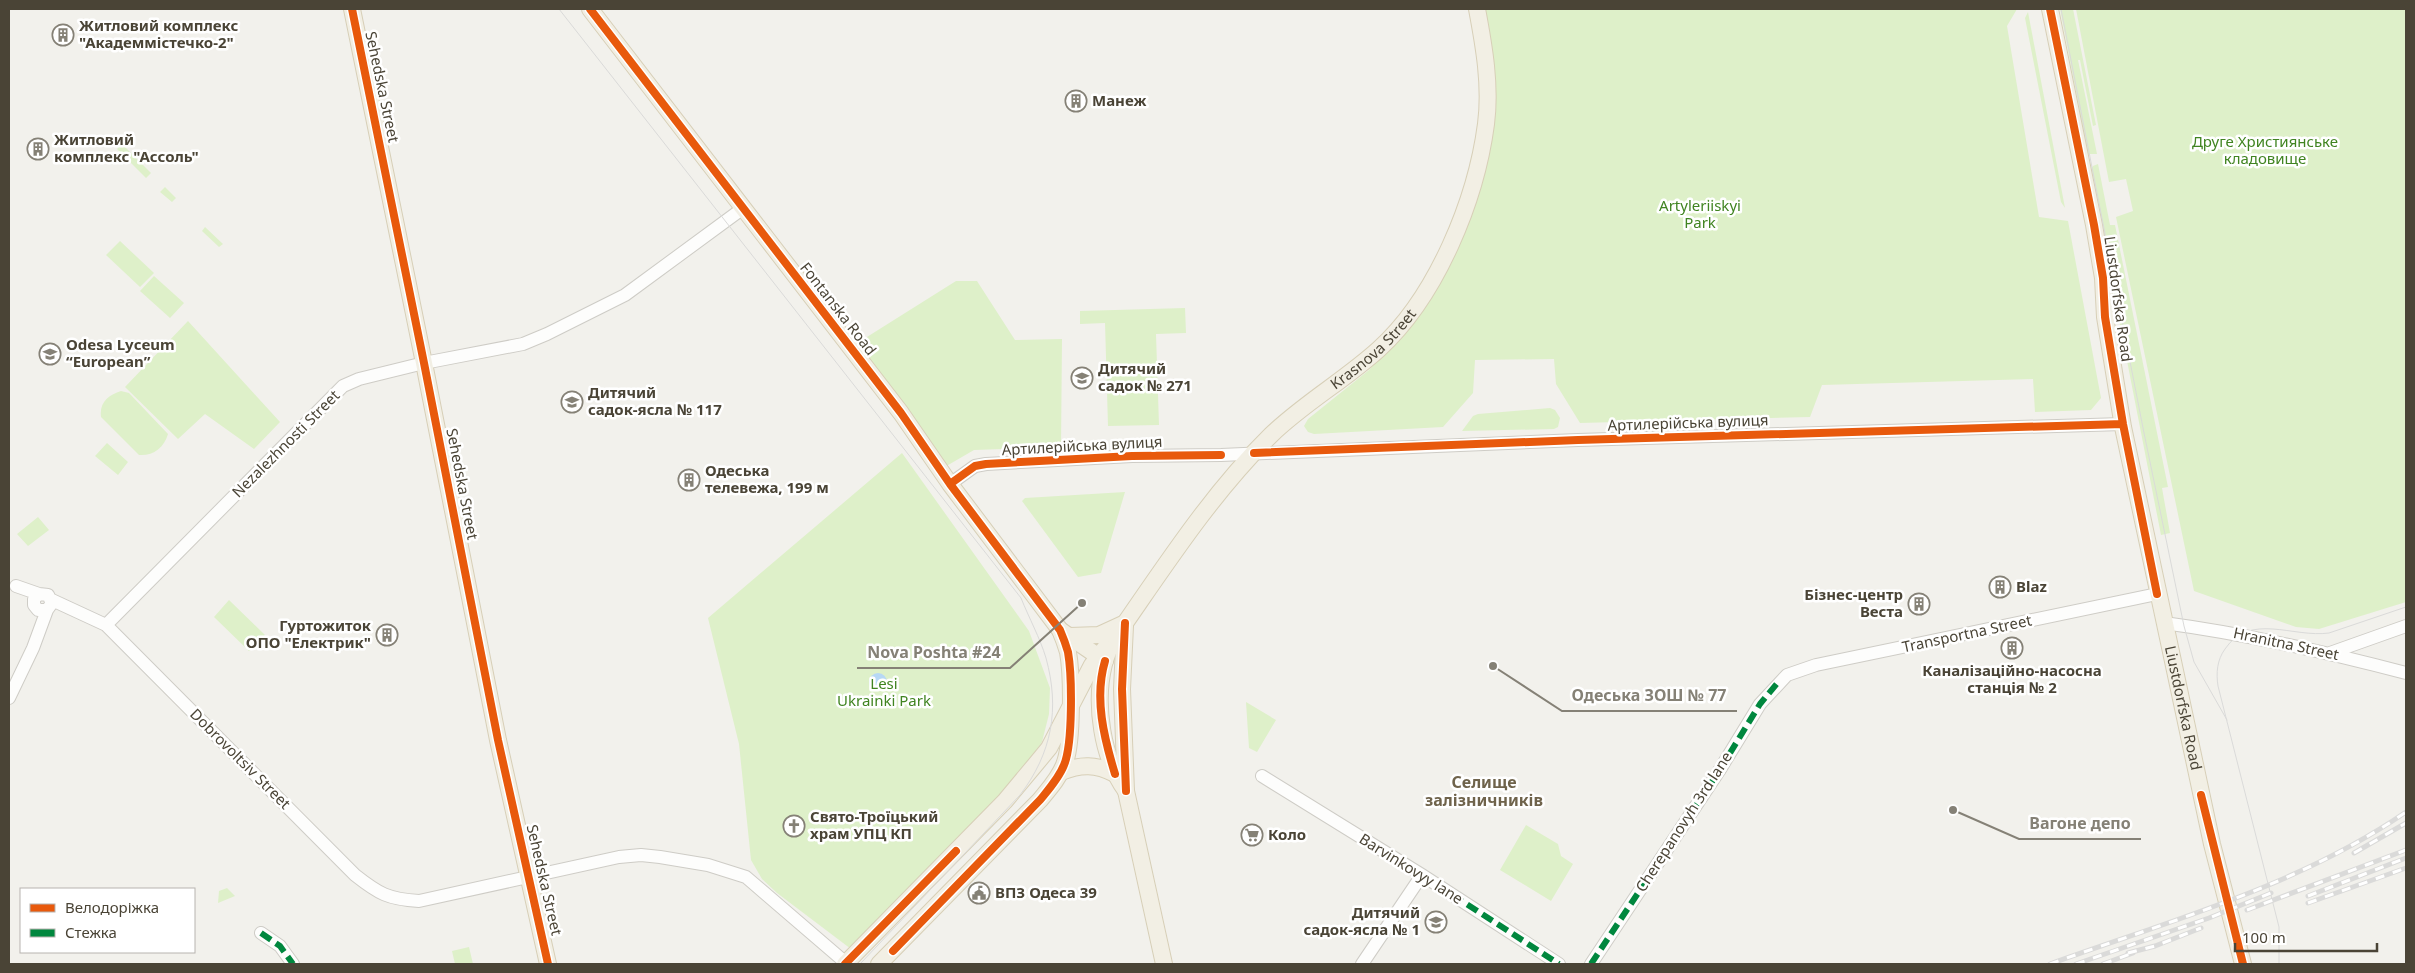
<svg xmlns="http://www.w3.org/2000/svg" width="2415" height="973" viewBox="0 0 2415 973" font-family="'Noto Sans',sans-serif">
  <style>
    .green { fill: #def0c9 }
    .water { fill: #b7d8f5 }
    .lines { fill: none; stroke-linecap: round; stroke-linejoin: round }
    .minor-casing { stroke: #ceccc6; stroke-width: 14 }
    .major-casing { stroke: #d7cfb7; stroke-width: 18 }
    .minor { stroke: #fdfdfc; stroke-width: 12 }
    .major { stroke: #f2efe4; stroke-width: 16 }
    .tram { stroke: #dadad9; stroke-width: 1 }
    .rail-casing { stroke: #dadad9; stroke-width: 5 }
    .rail { stroke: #fff; stroke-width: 3; stroke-dasharray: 9; stroke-linecap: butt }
    .quiet { stroke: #00873e; stroke-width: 6; stroke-dasharray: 12 6; stroke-linecap: butt }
    .cycleway-casing { stroke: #fff; stroke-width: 11 }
    .cycleway { stroke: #e8590c; stroke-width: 8 }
    .labels { text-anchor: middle; stroke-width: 5; stroke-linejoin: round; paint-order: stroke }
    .poi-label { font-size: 15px; font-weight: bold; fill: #4a4436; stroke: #fff; text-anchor: start }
    .street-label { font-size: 15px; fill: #4a4436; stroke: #fff }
    .park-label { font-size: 15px; fill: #408421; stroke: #fff }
    .neighbourhood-label { font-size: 16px; font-weight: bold; fill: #6f634b; stroke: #fff }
    .leader { fill: none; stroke: #858176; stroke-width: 2 }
    .callout-dot { fill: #858176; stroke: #fff; stroke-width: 2 }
    .callout-label { font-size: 16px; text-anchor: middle; font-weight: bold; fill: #858176; stroke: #fff; stroke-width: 5; stroke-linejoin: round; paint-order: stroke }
  </style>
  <rect width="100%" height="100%" fill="#f2f1ec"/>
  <path class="green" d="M1481 9H2017L2007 26 2039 217 2068 221 2101 398 2091 410 2035 412 2033 379 1822 385 1810 417 1580 423 1556 384 1554 359 1475 360 1473 393 1443 427 1314 434 1308 432 1304 426 1308 419 1369 370 1418 317 1480 177Z
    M2060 9H2073L2096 125 2093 126 2080 60H2078L2097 154H2088Z
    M2076 9H2406V602L2319 629 2296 627 2194 591 2116 217 2133 211 2126 179 2109 182Z
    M2028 12 2065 208 2061 202 2025 18Z
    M122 144 151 173 146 178 117 149Z
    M2098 164 2110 225H2115L2168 487 2162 488 2170 533 2161 535 2090 171 2093 166Z
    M165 187 176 198 172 202 160 192Z
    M205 227 223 244 219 247 202 231Z
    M120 241 154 273 140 287 106 255Z
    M154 276 184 303 170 318 140 291Z
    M956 281H977L1015 340 1062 339 1061 447 974 450 943 468 851 347Z
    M1185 308 1186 333 1156 334 1159 425 1108 426 1105 323 1080 324V311Z
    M188 321 280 422 254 449 205 414 178 439 125 387Z
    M121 391 129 393 168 434C164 448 153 456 139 455L101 417C99 402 109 395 121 391Z
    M1550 408 1555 410 1560 418 1558 427 1554 429 1462 431 1473 416 1478 414Z
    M107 443 128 462 118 475 95 456Z
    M902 453 1029 631 1050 688 1049 714 1042 742 1018 776 851 949 777 893 762 879 751 860 739 744 708 618Z
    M1125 492 1101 573 1078 577 1022 501 1025 498Z
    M38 517 49 530 28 546 17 534Z
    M229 600 265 635 249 651 214 617Z
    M1246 702 1276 720 1257 752 1249 748Z
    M1526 825 1558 844 1561 856 1573 864 1551 901 1500 870Z
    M227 888 235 896 218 903 219 891Z
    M469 947 473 964H455L452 951Z"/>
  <path class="water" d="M869 682a9 9 0 1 1 18 0a9 9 0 1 1-18 0Z"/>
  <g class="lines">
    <g class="minor-casing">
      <path id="minor" d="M950 484 975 466 986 464 1132 456 1221 455 1578 440 2123 424
        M16 586 39 594 48 595 52 603 47 610H38L34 605V599L39 594
        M52 600 106 625 355 875C379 894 388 899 419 901L619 857 641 855 660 857 708 865 746 877 846 963
        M2164 623C2247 634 2326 652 2406 673
        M106 625 343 386 359 379 424 363 523 344 547 334 625 295 742 209
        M2330 653 2406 626
        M9 698 33 648 47 610
        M1262 776 1422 875 1559 964
        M261 933 280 946 293 964
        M1362 964 1422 875
        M1591 964 1719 771 1760 704 1787 675 1816 665 2157 594"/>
    </g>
    <g class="major-casing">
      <g id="major">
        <path d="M352 9 424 363 498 740 548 964"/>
        <path d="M590 9 901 413 950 484 1060 630C1063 637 1066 645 1068 652 1072 675 1073 744 1064 765 1059 778 1049 789 1040 800L879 964"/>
        <path id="s1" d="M2050 9 2094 225 2103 278 2105 317 2123 427 2212 844 2243 964"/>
        <path d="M1125 626 1122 689 1126 791 1164 964"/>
        <path d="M1060 630 1105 661"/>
        <path d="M1070 636 1099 635 1123 624"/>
        <path d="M1061 772C1081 764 1096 764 1115 774"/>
        <path id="s2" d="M1126 791C1102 758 1094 704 1104 664 1106 656 1110 647 1114 639 1163 569 1210 495 1271 435 1304 403 1345 380 1379 349 1437 296 1476 200 1486 124 1491 86 1484 46 1477 9"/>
        <path d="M845 964 1005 801 1035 765 1049 748 1092 665 1105 648"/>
      </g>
    </g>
    <use href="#minor" class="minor"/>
    <use href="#major" class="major"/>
    <path class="tram" d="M559 9 1021 598C1029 618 1040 638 1046 658 1060 709 1052 753 1020 795L860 964
      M2061 9 2144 433 2184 626 2194 662 2227 720
      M2279 964V927L2218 686C2216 673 2217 660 2225 649 2250 612 2293 638 2329 633L2406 607"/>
    <g class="rail-casing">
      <path id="rail" d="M2354 853 2406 823
        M2308 896 2406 858
        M2308 903 2406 868
        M2247 910 2406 850
        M2128 953 2155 946 2201 928
        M2050 964C2172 920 2298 886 2406 812
        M2076 964 2209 918 2271 893
        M2103 964 2133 953"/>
    </g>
    <use href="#rail" class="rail"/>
    <path class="quiet" d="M1422 875 1559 964
      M261 933 280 946 293 964
      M1591 964 1719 771 1760 704 1779 681"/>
    <g class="cycleway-casing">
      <path id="cycleway" d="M352 9 424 363 498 740 548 964
        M590 9 901 413 950 484 1060 630C1063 637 1066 645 1068 652 1072 675 1073 744 1064 765 1059 778 1049 789 1040 800L893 951
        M2050 9 2094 225 2103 278 2105 317 2123 424 2157 594
        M1254 453 1578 440 2123 424
        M950 484 975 466 986 464 1132 456 1221 455
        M1125 623 1122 689 1126 791
        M1105 661C1094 698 1104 738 1115 774
        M2201 795 2243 964
        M845 964 956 851"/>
    </g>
    <use href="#cycleway" class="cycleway"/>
  </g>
  <defs>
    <g id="building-ring" transform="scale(1.125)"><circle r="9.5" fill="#fff" stroke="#858176" stroke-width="1.5"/><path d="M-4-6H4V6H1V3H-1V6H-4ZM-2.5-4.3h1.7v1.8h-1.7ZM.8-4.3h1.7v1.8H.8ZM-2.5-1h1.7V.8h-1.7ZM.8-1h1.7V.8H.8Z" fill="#858176"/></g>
    <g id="school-ring" transform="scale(1.125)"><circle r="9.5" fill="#fff" stroke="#858176" stroke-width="1.5"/><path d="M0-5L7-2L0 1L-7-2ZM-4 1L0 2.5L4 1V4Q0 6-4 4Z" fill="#858176"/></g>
    <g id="church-ring" transform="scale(1.125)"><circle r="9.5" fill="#fff" stroke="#858176" stroke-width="1.5"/><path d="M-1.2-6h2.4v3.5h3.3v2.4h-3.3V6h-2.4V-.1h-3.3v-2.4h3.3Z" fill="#858176"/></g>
    <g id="supermarket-ring" transform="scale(1.125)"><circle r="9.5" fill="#fff" stroke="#858176" stroke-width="1.5"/><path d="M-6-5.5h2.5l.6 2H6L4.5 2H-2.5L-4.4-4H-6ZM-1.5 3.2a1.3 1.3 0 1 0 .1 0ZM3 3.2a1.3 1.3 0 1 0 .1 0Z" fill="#858176"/></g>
    <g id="civic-ring" transform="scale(1.125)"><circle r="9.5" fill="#fff" stroke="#858176" stroke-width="1.5"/><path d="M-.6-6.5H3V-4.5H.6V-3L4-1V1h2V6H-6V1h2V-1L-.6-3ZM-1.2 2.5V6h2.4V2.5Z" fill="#858176"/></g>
  </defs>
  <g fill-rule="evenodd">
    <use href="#building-ring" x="63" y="35"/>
    <use href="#building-ring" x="1076" y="101"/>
    <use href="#building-ring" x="38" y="149"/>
    <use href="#school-ring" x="50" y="354"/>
    <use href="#school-ring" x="1082" y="378"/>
    <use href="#school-ring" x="572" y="402"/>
    <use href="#building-ring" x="689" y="480"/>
    <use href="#building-ring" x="2000" y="587"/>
    <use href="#building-ring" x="1919" y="604"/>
    <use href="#building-ring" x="387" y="635"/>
    <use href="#building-ring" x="2012" y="648"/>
    <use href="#church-ring" x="794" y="826"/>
    <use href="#supermarket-ring" x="1252" y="835"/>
    <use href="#civic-ring" x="979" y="893"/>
    <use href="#school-ring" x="1436" y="922"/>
  </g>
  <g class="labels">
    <g class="poi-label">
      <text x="79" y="31">Житловий комплекс<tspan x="79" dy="17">"Академмістечко-2"</tspan></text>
      <text x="1092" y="106">Манеж</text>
      <text x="54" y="145">Житловий<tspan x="54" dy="17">комплекс "Ассоль"</tspan></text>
      <text x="66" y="350">Odesa Lyceum<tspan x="66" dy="17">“European”</tspan></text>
      <text x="1098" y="374">Дитячий<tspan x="1098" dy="17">садок № 271</tspan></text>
      <text x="588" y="398">Дитячий<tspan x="588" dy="17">садок-ясла № 117</tspan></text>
      <text x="705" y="476">Одеська<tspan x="705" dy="17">телевежа, 199 м</tspan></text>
      <text x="2016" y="592">Blaz</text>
      <text x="1903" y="600" text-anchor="end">Бізнес-центр<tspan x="1903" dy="17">Веста</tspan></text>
      <text x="371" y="631" text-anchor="end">Гуртожиток<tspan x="371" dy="17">ОПО "Електрик"</tspan></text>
      <text x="2012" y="676" text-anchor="middle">Каналізаційно-насосна<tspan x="2012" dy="17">станція № 2</tspan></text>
      <text x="810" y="822">Свято-Троїцький<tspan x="810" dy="17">храм УПЦ КП</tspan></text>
      <text x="1268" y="840">Коло</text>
      <text x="995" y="898">ВПЗ Одеса 39</text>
      <text x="1420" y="918" text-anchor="end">Дитячий<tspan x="1420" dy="17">садок-ясла № 1</tspan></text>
    </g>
    <g class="street-label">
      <text transform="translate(382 87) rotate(78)" y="5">Sehedska Street</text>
      <text transform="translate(2118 299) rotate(82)" y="5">Liustdorfska Road</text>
      <text transform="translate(838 309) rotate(52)" y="5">Fontanska Road</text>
      <text dy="5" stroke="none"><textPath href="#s2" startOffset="551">Krasnova Street</textPath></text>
      <text transform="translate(1688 423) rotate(-2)" y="5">Артилерійська вулиця</text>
      <text transform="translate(286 444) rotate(-45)" y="5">Nezalezhnosti Street</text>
      <text transform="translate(1082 446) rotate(-3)" y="5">Артилерійська вулиця</text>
      <text transform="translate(462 484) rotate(79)" y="5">Sehedska Street</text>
      <text transform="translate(1967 634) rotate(-12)" y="5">Transportna Street</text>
      <text transform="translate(2286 644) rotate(12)" y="5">Hranitna Street</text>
      <text dy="5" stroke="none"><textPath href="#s1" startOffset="712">Liustdorfska Road</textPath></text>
      <text transform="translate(240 759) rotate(45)" y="5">Dobrovoltsiv Street</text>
      <text transform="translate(1684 822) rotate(-57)" y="5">Cherepanovyh 3rd lane</text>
      <text transform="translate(1411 869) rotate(32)" y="5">Barvinkovyy lane</text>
      <text transform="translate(544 880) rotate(77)" y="5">Sehedska Street</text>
    </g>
    <g class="park-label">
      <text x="2265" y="147">Друге Християнське<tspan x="2265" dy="17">кладовище</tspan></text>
      <text x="1700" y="211">Artyleriiskyi<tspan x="1700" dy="17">Park</tspan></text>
      <text x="884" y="689">Lesi<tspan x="884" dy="17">Ukrainki Park</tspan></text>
    </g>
    <g class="neighbourhood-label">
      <text x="1484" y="788">Селище<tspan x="1484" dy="18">залізничників</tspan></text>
    </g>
  </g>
  <path class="leader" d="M1082 603L1010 668H857M1493 666L1562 711H1737M1953 810L2019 839H2141"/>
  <g class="callout-dot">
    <circle cx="1082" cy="603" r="5"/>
    <circle cx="1493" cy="666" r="5"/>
    <circle cx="1953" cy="810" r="5"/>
  </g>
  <g class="callout-label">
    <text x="934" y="658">Nova Poshta #24</text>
    <text x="1649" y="701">Одеська ЗОШ № 77</text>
    <text x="2080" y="829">Вагоне депо</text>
  </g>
  <rect width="2415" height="973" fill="none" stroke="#4a4436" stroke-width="20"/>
  <rect x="20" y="888" width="175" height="65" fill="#ffffff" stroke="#b7b4af"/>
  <rect x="30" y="904" width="25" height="8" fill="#e8590c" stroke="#b7b4af"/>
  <text x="65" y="913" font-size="15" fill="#4a4436">Велодоріжка</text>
  <rect x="30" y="929" width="25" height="8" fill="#00873e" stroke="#b7b4af"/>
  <text x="65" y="938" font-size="15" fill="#4a4436">Стежка</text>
  <path d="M2235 943v8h142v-8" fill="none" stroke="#4a4436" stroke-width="2.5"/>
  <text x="2242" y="943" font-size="15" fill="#4a4436" stroke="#ffffff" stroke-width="4" paint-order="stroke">100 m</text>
</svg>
